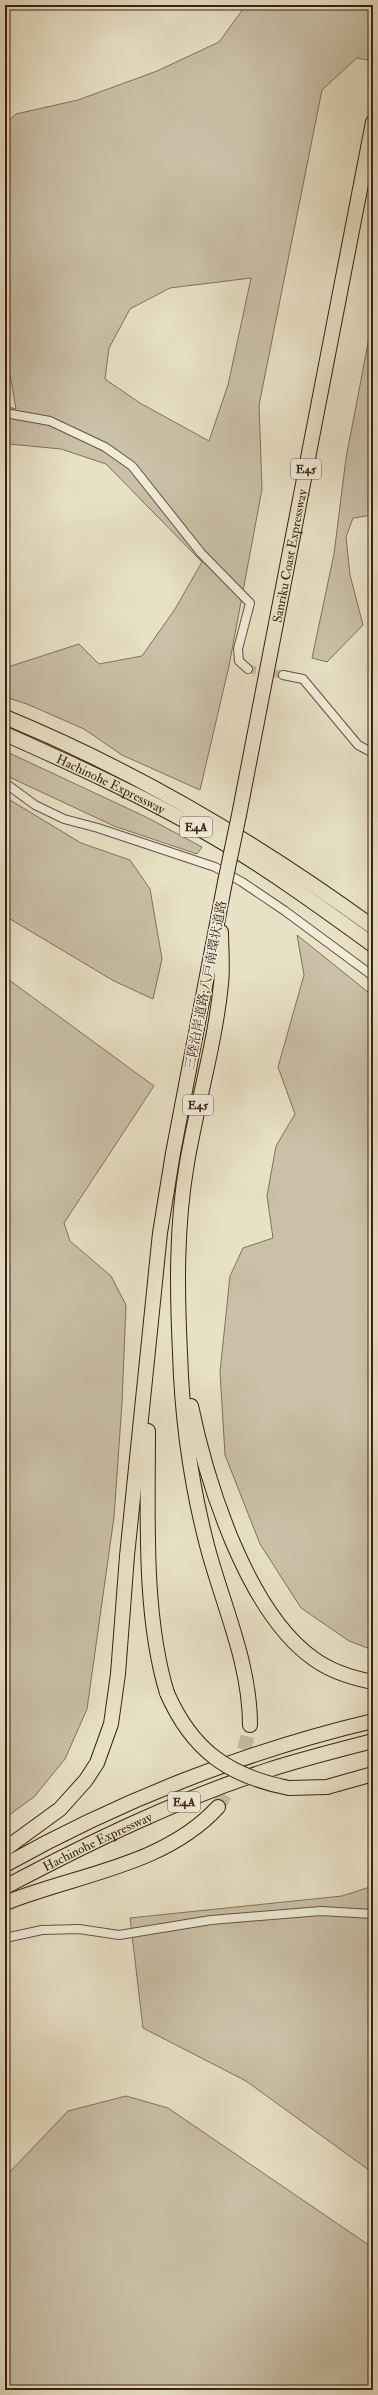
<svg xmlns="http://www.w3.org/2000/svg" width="378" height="2395" viewBox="0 0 378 2395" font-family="'IM FELL Double Pica','Noto Serif JP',serif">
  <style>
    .green { fill: #cac0a7; stroke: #82705e; fill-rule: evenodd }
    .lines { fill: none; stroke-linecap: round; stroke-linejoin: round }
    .street-tunnel { stroke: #c5baa2; stroke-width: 8; stroke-dasharray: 8 4; stroke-linecap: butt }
    .highway-tunnel { stroke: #c5baa2; stroke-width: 14; stroke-dasharray: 14 7; stroke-linecap: butt }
    .street-casing { stroke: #665041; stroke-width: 10 }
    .highway-casing { stroke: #3a2015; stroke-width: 16 }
    .street { stroke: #f0ecd9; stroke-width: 8 }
    .highway { stroke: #e8e1c5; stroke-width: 14 }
    .highway-bridge-casing { stroke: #3a2015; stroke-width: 16; stroke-linecap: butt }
    .highway-bridge { stroke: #e8e1c5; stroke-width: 14 }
    .labels { text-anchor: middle; stroke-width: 3; stroke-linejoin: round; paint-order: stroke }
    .shield { fill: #f0ecd9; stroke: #715d50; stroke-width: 1 }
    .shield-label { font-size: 12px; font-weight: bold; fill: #3a2015 }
    .street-label { font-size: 13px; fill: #3a2015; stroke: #f0ecd9 }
  </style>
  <rect width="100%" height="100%" fill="#e8e1c5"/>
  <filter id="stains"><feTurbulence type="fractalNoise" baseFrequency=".005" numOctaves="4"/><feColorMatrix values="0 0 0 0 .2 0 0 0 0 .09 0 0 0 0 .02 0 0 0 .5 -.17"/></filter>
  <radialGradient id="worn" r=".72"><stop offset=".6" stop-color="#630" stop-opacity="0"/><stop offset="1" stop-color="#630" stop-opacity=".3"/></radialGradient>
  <path class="green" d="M246 5H373V61L357 58 322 90 259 405 262 489 229 666 200 790 122 755 84 729 27 704 5 697V668L79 644 99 664 142 656 175 609 202 562 106 464 61 449 9 444 5 448V406L16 409 5 346V124L16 114 78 100 157 71 219 42ZM251 278 228 385 209 441 140 403 105 379 109 348 130 309 170 288Z
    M373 317V515L353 518 346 537 350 575 363 625 327 662 312 658 334 554 346 458Z
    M5 751 146 817 202 847 197 854 114 826 5 775Z
    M5 797 81 843 130 860 150 889 162 959 153 999 114 981 5 916Z
    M297 935 373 996V1650L349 1641 301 1608 260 1544 225 1455 220 1372 230 1276 243 1248 273 1238 267 1196 276 1146 295 1114 278 1067 304 975Z
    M5 977 154 1086 64 1223 70 1241 111 1276 126 1305 122 1403 114 1517 87 1709 65 1759 34 1797 5 1818Z
    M373 1886V2173L246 2081 143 2028 130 1918 342 1896Z
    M126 2096 168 2108 373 2248V2390H5V2177L68 2111Z"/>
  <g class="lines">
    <path class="street-tunnel" d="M248 669 283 675"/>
    <path class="highway-tunnel" d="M218 1807C234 1781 244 1755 250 1725"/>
    <g class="street-casing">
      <path id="street" d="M5 413 50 421 105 447 132 466 201 553 250 603 238 649 239 661 248 669
        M283 675 303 679 358 745 373 753
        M5 783 35 805 64 819 98 828 215 867 242 882 285 911 373 976
        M5 1938 42 1930 79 1929 119 1935 211 1920 321 1911 373 1914"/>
    </g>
    <g class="highway-casing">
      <g id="highway">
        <path d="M5 717C136 771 259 844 373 927"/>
        <path id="s1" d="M5 734C77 766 149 799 217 839 271 871 322 908 373 945"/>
        <path id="s2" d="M239 815 373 122"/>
        <path d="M221 932C221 949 223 967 221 984 215 1044 197 1104 187 1163 176 1226 177 1290 180 1353 182 1419 191 1485 208 1549 224 1608 250 1664 250 1725"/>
        <path d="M191 1406C207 1483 247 1612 314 1659 332 1672 352 1678 373 1682"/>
        <path d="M148 1431C148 1515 143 1614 167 1693"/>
        <path d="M289 1788 327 1787 373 1774"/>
        <path d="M5 1849 60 1809 86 1780 97 1763 111 1724 118 1674 127 1556 160 1233 173 1153 225 882"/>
        <path d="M5 1865C119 1801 246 1751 373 1721"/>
        <path id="s3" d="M5 1887C90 1842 177 1800 268 1770 302 1759 338 1750 373 1741"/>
        <path d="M5 1903C77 1874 164 1866 218 1807"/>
      </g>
    </g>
    <use href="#street" class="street"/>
    <use href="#highway" class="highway"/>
    <g class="highway-bridge-casing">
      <path id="highway-bridge" d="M225 882 239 815
        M167 1693C192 1750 228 1776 289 1788"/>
    </g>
    <use href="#highway-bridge" class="highway-bridge"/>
  </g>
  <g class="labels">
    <g class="shield">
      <rect x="291" y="459" width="30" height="20" rx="3"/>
      <rect x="180" y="817" width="32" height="20" rx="3"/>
      <rect x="183" y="1095" width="30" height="20" rx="3"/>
      <rect x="168" y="1792" width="32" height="20" rx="3"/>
    </g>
    <g class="shield-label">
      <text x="306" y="473">E45</text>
      <text x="196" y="831">E4A</text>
      <text x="198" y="1109">E45</text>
      <text x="184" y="1806">E4A</text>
    </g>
    <g class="street-label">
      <text dy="5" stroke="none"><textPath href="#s2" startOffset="264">Sanriku Coast Expressway</textPath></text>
      <text dy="5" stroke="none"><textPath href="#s1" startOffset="117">Hachinohe Expressway</textPath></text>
      <text transform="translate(205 985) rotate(-79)" y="5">三陸沿岸道路;八戸南環状道路</text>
      <text dy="5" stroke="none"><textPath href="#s3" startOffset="103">Hachinohe Expressway</textPath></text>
    </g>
  </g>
  <rect width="378" height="2395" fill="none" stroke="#e8e1c5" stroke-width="20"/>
  <rect x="6" y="6" width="366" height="2383" fill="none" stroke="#3a2015" stroke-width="2"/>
  <rect x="10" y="10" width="358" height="2375" fill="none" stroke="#3a2015"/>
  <rect width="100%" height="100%" filter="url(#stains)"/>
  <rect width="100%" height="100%" fill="url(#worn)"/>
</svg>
